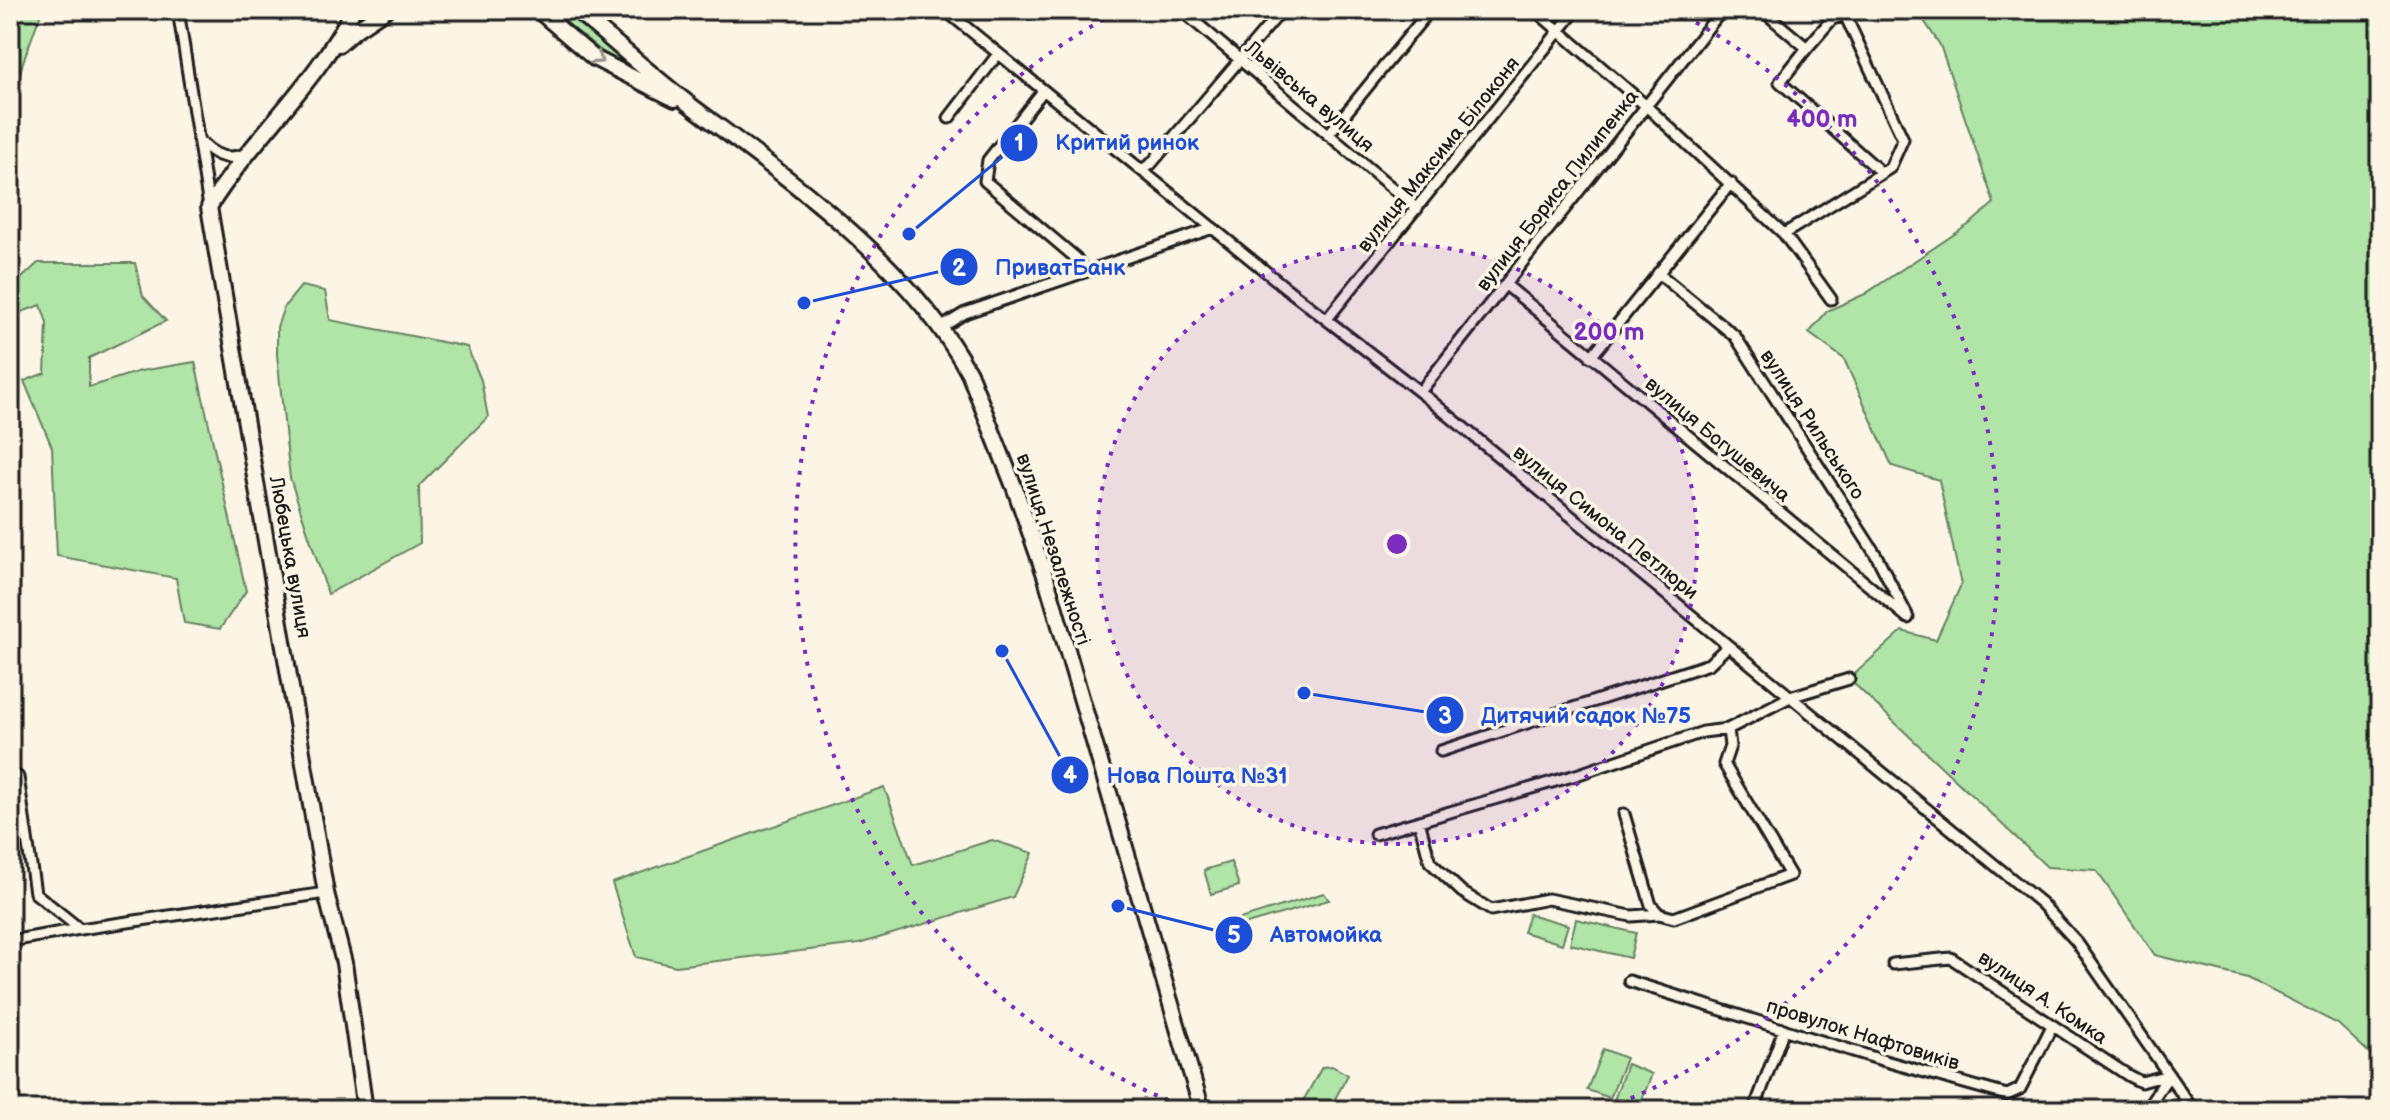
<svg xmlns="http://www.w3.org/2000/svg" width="2390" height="1120" viewBox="0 0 2390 1120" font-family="'Balsamiq Sans',sans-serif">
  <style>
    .green { fill: #b0e5a7; stroke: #668062; stroke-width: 2 }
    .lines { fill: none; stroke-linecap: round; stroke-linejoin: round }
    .street-casing { stroke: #1c1c1c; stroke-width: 15 }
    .secondary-casing { stroke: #1c1c1c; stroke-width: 20 }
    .street { stroke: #fcf5e5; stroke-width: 9 }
    .secondary { stroke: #fcf5e5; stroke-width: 14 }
    .oneway { stroke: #97938b }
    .ring { fill: none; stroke: #7b2cbf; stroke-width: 4; stroke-dasharray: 4 8 }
    .labels { text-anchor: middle; stroke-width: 7; stroke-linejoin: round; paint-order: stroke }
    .street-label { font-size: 20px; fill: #1c1c1c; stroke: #fcf5e5 }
    .centre { fill: #7b2cbf; stroke: #fcf5e5; stroke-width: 4 }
    .ring-label { font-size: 24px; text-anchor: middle; font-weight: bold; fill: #7b2cbf; stroke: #fcf5e5; stroke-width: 7; stroke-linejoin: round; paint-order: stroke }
    .leader { fill: none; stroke: #1d4ed8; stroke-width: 3 }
    .callout-dot { fill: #1d4ed8; stroke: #fcf5e5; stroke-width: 3 }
    .mark-label { font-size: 24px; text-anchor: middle; font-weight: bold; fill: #fff }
    .callout-label { font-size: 22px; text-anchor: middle; font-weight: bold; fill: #1d4ed8; stroke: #fcf5e5; stroke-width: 7; stroke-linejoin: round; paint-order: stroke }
  </style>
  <rect width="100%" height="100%" fill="#fcf5e5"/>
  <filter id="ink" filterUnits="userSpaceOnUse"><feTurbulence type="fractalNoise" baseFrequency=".0125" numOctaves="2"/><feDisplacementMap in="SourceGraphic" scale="16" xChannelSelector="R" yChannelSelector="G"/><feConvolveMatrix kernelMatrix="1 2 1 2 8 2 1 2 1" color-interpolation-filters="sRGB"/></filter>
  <g filter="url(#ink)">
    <path class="green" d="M10 10H42L23 62 10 113Z
      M550 10H563L623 60 624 64 619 65Z
      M1917 10H2380V1063L2338 1024 2247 978 2155 955 2096 870 2047 867 1849 679 1902 631 1936 640 1961 585 1939 480 1892 466 1844 359 1809 333 1827 311 1865 294 1971 223 1994 203 1940 45Z
      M38 263H135L143 296 166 321 89 358V387L140 371 195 362 246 591 220 629 184 623 176 578 57 556 52 447 24 381 45 373 47 323 41 305 10 316V289Z
      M301 286 325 291 330 320 467 347 481 380 488 417 419 486 420 543 328 594 290 478 277 355V327L284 307Z
      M884 787 913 865 992 840 1033 853 1013 897 859 944 676 966 636 957 612 883Z
      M1231 862 1239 886 1211 894 1204 870Z
      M1324 893 1329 900 1233 928 1230 922Z
      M1529 914 1568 925 1562 944 1523 932Z
      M1576 919 1636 933 1630 958 1570 944Z
      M1603 1049 1626 1058 1610 1098 1587 1090Z
      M1627 1064 1652 1074 1638 1110 1614 1100Z
      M1332 1066 1348 1075 1329 1110H1298L1322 1067Z"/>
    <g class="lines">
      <g class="street-casing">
        <path id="street" d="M178 10 209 207
          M945 10 1286 288 1425 396 2041 903 2076 941 2193 1110
          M1181 10 1417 209
          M1535 10 1645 105 1784 234 1831 299
          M1762 10 1807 48 1832 19 1845 15 1903 139 1890 168 1784 234
          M1807 48 1780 82 1882 173
          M1043 91 988 160 985 181 1076 258 1085 272
          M949 118 998 54
          M1328 135 1430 10
          M202 143C214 156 228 161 245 154
          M1141 170 1151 164 1282 10
          M1658 273 1735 336 1876 555 1907 615
          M1506 285 1908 618
          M1327 319 1576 10
          M942 327 965 313 1213 228
          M1591 357 1731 183
          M1420 392 1722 10
          M1441 751 1709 664 1728 646
          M18 777 35 893 80 929 326 893
          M1624 814 1651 905 1659 914 1674 918 1790 875 1724 764 1730 746 1728 729
          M1419 821 1430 862 1462 892 1491 910 1548 899 1631 916 1659 914
          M1375 834 1576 775 1703 732 1728 729 1790 697 1849 679
          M10 941 80 929
          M1893 964 1951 958 2129 1076 2141 1082 2169 1075
          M1629 981 1885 1061 2007 1095 2020 1089 2052 1026
          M1754 1110 1784 1029
          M2146 1110 2169 1075"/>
      </g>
      <g class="secondary-casing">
        <path id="secondary" d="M353 10C317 83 252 138 209 207L326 893 344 963 365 1110
          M538 10 594 58 675 99
          M576 10C615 42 653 77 694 108 791 181 910 264 969 373L1015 489 1046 578 1202 1110
          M339 44 355 30 385 10"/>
      </g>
      <use href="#street" class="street"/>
      <use href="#secondary" class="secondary"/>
    </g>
    <defs><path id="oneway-chevron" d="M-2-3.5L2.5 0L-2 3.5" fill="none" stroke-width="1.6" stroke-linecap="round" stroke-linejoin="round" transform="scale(2)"/></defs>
    <use class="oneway" href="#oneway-chevron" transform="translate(598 59) rotate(34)"/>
  </g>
  <circle cx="1397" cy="544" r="300" fill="#7b2cbf" fill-opacity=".12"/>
  <g class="ring">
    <circle cx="1397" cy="544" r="300"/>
    <path d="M1191 1109A601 601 0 0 1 1119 11M1675 11A601 601 0 0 1 1603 1109"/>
  </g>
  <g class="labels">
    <g class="street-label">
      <text transform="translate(1310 96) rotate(40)" y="7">Львівська вулиця</text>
      <text transform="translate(1438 154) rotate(-51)" y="7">вулиця Максима Білоконя</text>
      <text transform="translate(1557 190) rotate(-52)" y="7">вулиця Бориса Пилипенка</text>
      <text transform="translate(1813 424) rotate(57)" y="7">вулиця Рильського</text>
      <text transform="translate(1718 439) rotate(40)" y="7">вулиця Богушевича</text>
      <text transform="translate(1606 522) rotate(39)" y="7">вулиця Симона Петлюри</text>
      <text transform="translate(1054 549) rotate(72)" y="7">вулиця Незалежності</text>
      <text transform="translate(291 557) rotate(80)" y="7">Любецька вулиця</text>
      <text transform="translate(2043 997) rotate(34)" y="7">вулиця А. Комка</text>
      <text transform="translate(1863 1034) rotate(17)" y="7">провулок Нафтовиків</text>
    </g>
  </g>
  <circle cx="1397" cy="544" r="12" class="centre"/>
  <g class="ring-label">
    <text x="1822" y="127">400 m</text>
    <text x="1609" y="340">200 m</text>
  </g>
  <path class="leader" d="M909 234L1019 143M804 303L959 267M1304 693L1445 715M1002 651L1070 775M1118 906L1234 935"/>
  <g class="callout-dot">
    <circle cx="909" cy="234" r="8"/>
    <circle cx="804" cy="303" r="8"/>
    <circle cx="1304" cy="693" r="8"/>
    <circle cx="1002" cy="651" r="8"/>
    <circle cx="1118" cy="906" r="8"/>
    <circle cx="1019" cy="143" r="20"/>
    <circle cx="959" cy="267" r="20"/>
    <circle cx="1445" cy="715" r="20"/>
    <circle cx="1070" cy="775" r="20"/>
    <circle cx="1234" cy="935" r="20"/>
  </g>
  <g class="mark-label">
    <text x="1019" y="151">1</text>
    <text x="959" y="276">2</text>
    <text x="1445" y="724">3</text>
    <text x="1070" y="783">4</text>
    <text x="1234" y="943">5</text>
  </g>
  <g class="callout-label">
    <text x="1127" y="150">Критий ринок</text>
    <text x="1060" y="275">ПриватБанк</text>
    <text x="1586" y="723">Дитячий садок №75</text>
    <text x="1197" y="783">Нова Пошта №31</text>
    <text x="1326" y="942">Автомойка</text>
  </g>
  <rect width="2390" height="1120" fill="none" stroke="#fcf5e5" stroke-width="40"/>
  <rect x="20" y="20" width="2350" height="1080" fill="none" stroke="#1c1c1c" stroke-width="3" filter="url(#ink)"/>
</svg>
